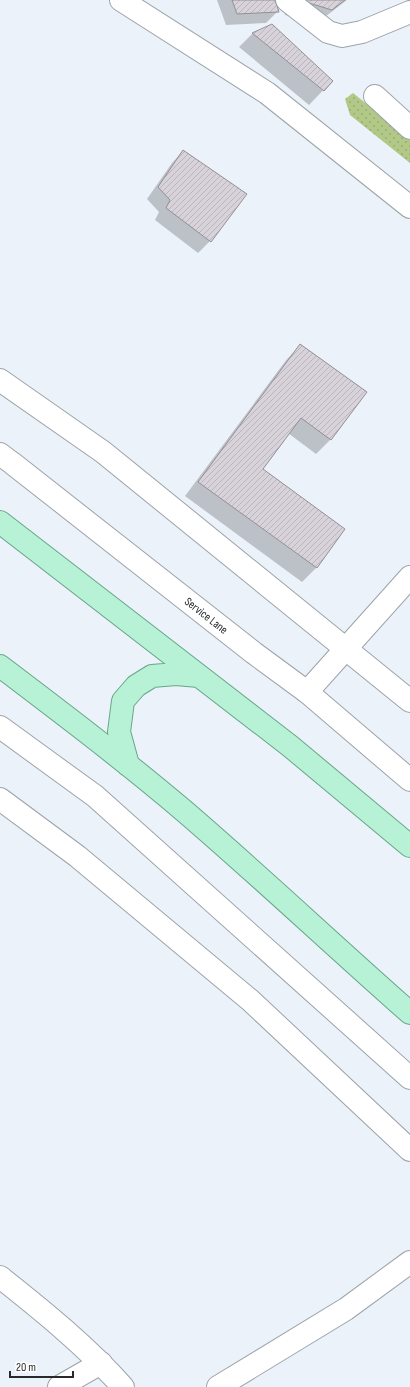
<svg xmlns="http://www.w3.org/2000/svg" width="410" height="1387" viewBox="0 0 410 1387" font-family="'Sofia Sans Condensed',sans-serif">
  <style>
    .garden { fill: url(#garden-dots) }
    .shadow { fill: #0003 }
    .building { fill: url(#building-hatch); stroke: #958f97 }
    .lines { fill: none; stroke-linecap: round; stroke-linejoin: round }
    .minor-casing { stroke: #9da3aa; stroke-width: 24 }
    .major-casing { stroke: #67a688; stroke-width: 24 }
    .minor { stroke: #fff; stroke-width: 22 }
    .major { stroke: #b8f2d6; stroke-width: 22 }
    .labels { text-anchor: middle; stroke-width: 4; stroke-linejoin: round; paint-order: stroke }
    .street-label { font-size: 12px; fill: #27292c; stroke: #fff }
  </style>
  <defs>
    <pattern id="garden-dots" width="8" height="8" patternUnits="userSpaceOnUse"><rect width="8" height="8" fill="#b2c887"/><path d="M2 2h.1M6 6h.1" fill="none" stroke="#99ac75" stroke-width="1.8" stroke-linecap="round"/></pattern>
    <pattern id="building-hatch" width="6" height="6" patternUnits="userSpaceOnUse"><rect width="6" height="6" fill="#d8d3da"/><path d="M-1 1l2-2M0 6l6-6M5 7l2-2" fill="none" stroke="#b9b5bb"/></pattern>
  </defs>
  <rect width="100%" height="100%" fill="#ebf2f9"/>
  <path class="garden" d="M353 93 410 139V163L350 115 345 99Z"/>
  <path class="shadow" d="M217 0H274L278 11 266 23 226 25Z
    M282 0H347L317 23 285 15Z
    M253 33 332 81 309 105 239 47Z
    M183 151 246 194 210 241 198 253 155 220 159 212 147 199 172 163Z
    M301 345 365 393 330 440 316 454 288 433 262 469 344 529 316 568 302 582 185 496 287 359Z"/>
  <path class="building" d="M232 0H275L279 12 237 14Z
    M299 0H345L332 10Z
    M272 24 333 81 324 91 252 33Z
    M183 150 247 194 211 242 166 208 170 200 158 187Z
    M300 344 367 392 331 440 301 418 263 469 345 529 317 568 198 482Z"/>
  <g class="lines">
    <g class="minor-casing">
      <g id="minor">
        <path d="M121 0 267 93 410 207"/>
        <path d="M287 0 328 32 342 36 362 32 410 12"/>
        <path d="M375 96 410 128"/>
        <path d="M0 380 103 452 410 701"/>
        <path id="s1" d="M0 454 12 463 254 653 307 692 410 780"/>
        <path d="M307 692 410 577"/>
        <path d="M0 727 95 796 410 1078"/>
        <path d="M0 799 77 856 250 1000 410 1150"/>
        <path d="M0 1277C43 1311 86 1346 123 1387"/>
        <path d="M59 1387 101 1363"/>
        <path d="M218 1387 346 1309 410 1262"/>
      </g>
    </g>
    <g class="major-casing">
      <path id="major" d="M0 522 290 746 410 846
        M0 666C62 713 124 760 183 810 260 876 334 946 410 1013
        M128 765 119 732 123 701 136 686 152 676 176 674 199 676"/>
    </g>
    <use href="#minor" class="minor"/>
    <use href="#major" class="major"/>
  </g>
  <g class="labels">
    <g class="street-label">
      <text dy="4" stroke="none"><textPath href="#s1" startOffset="262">Service Lane</textPath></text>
    </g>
  </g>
  <path d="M10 1371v6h63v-6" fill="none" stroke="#27292c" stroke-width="2"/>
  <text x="16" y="1371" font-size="12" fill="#27292c" stroke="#ffffff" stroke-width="3" paint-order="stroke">20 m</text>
</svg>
